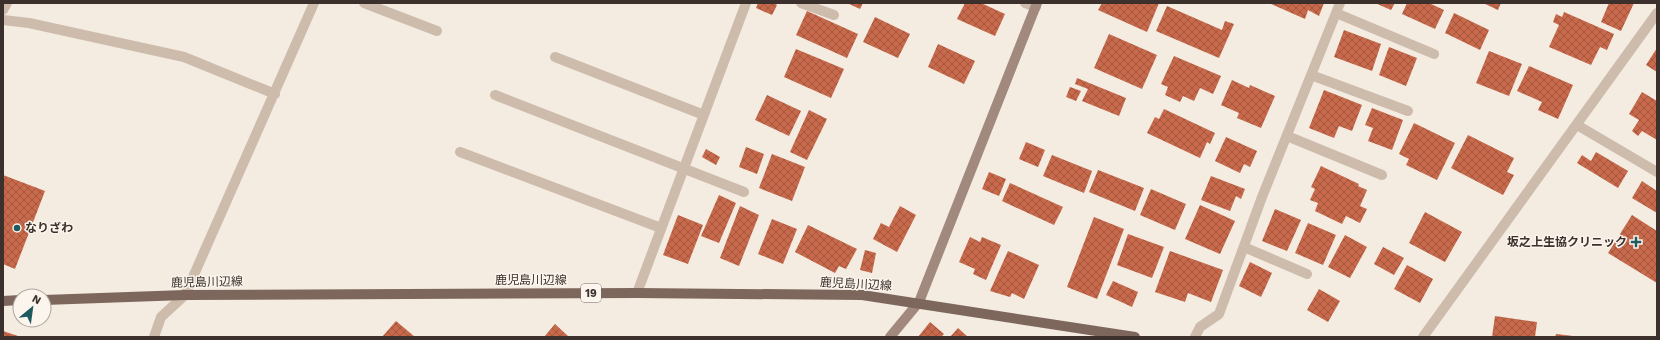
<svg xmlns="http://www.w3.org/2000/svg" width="1660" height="340" viewBox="0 0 1660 340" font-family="'Work Sans','Noto Sans JP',sans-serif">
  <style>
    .building { fill: url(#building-cross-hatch) }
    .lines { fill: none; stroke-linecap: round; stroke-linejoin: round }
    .street { stroke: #cdbbac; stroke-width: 10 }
    .secondary { stroke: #a18a7d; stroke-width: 10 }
    .primary { stroke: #7d675c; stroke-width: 10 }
    .poi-dot { fill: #1f5a5e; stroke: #fbf5ee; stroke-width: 1.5 }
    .labels { text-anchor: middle; stroke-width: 3; stroke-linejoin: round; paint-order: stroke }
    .shield { fill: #fbf5ee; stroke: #756b66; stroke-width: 1 }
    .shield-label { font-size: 11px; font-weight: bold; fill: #3b302b }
    .poi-label { font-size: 12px; font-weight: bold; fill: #3b302b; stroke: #fbf5ee; text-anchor: start }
    .street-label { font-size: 12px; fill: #3b302b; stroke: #fbf5ee }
  </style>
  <defs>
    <pattern id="building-cross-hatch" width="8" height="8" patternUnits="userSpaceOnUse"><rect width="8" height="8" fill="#c8694b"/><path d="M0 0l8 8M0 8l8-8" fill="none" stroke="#a4573f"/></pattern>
  </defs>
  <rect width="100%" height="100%" fill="#f4ebe1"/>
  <path class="building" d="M758 3H774L777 5 772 15 756 8Z
    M847 3H863L860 9Z
    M965 3H981L1005 14 995 36 957 19Z
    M1102 3H1159L1147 32 1098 10Z
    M1269 3H1324L1319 16 1308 10 1305 19Z
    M1375 3H1395L1391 10Z
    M1407 3H1429L1444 10 1435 29 1402 14Z
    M1483 3H1501L1498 10Z
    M1609 3H1634L1621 31 1601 22Z
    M1167 6 1222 30 1225 21 1234 24 1219 58 1156 31Z
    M807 11 858 34 847 58 796 35Z
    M1564 12 1614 34 1607 50 1600 47 1591 65 1549 47 1559 25 1553 22 1556 14 1562 17Z
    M1454 13 1489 30 1480 50 1445 33Z
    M875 17 910 34 898 58 863 42Z
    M1344 30 1381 44 1372 71 1334 57Z
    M1109 34 1157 55 1142 89 1094 68Z
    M938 44 975 61 964 84 928 67Z
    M1389 47 1417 58 1406 86 1379 75Z
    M1657 48V72L1646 65Z
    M796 49 844 69 831 98 784 77Z
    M1489 51 1522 64 1509 96 1476 83Z
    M1174 56 1221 76 1213 94 1200 88 1194 101 1183 96 1180 102 1165 95 1168 87 1161 84Z
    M1529 66 1573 85 1558 119 1538 110 1542 102 1517 91Z
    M1077 78 1126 98 1119 116 1082 101 1088 89 1075 84Z
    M1232 80 1249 88 1250 85 1275 96 1261 128 1237 118 1239 113 1221 105Z
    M1070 87 1081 91 1076 101 1066 97Z
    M1324 90 1362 105 1352 131 1339 126 1334 138 1309 128Z
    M1642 92 1657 101V140L1642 131 1638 136 1632 131 1639 120 1629 114Z
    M767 95 801 111 789 136 755 120Z
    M1372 108 1403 120 1392 150 1368 141 1373 128 1365 125Z
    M1164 109 1215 133 1210 144 1207 142 1200 158 1147 133 1155 117 1159 119Z
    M809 110 827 119 807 160 790 152Z
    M1414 123 1455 143 1437 180 1406 165 1409 159 1399 154Z
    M1468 135 1514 158 1507 172 1514 175 1503 195 1451 168Z
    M1226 137 1257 151 1250 167 1244 164 1240 173 1215 161Z
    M1026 142 1045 150 1038 167 1019 159Z
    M746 147 764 154 757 174 739 167Z
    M706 149 720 157 716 165 702 157Z
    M1596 152 1628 171 1618 188 1577 163 1582 155 1591 161Z
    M772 154 805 167 792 201 759 188Z
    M1052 155 1092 171 1084 193 1043 176Z
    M1321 166 1359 184 1358 186 1367 190 1360 206 1367 209 1360 223 1346 216 1342 224 1315 211 1318 203 1310 200 1315 189 1311 187Z
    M1098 170 1144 188 1135 211 1089 192Z
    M989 172 1006 179 999 196 982 189Z
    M3 175 45 191 15 269 3 264Z
    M1211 176 1245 189 1241 199 1236 196 1230 211 1201 200Z
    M1642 181 1657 191V213L1632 198Z
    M1010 183 1063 207 1054 225 1002 201Z
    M1151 189 1186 204 1175 230 1140 215Z
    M719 195 736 203 719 243 701 236Z
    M1200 205 1235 221 1220 254 1185 239Z
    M740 206 759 215 739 266 720 258Z
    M900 206 916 215 897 252 873 239 881 223 889 227Z
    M1275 209 1301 220 1287 251 1262 241Z
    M1425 212 1462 232 1445 262 1409 243Z
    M678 215 703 225 688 264 663 255Z
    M1632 215 1657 231V283L1608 253Z
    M1094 217 1124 229 1097 299 1067 287Z
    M772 219 797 229 783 264 758 254Z
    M1308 223 1336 235 1323 265 1295 253Z
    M808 225 857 249 846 269 839 266 835 273 795 252Z
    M1128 234 1164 247 1152 278 1117 265Z
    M1345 235 1367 247 1350 278 1328 267Z
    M970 237 980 242 982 237 1001 245 986 280 973 274 975 269 959 262Z
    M1383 247 1404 258 1394 275 1374 264Z
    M865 250 876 253 872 273 860 270Z
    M1008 251 1039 265 1024 299 1012 293 1010 297 990 291Z
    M1170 251 1223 270 1211 302 1188 293 1185 302 1155 292Z
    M1250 262 1272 273 1261 297 1239 286Z
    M1407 265 1433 279 1420 303 1394 289Z
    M1113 281 1138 292 1132 307 1106 295Z
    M1319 289 1340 301 1328 322 1307 310Z
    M1495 316 1537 322 1535 337H1492Z
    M396 321 415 337H382Z
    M930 322 944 334 941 337H918Z
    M555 324 569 337H544Z
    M958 328 968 337H950Z
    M3 331 21 337H3Z
    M1556 334 1573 336V337H1555Z"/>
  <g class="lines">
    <path class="street" d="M364 3 437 31
      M801 3 834 15
      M1025 3 1036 7
      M3 10 7 3
      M1336 13 1434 54
      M3 20 29 23 184 57 275 94
      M555 57 704 115
      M1311 75 1408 111
      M495 95 744 192
      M1577 125 1657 172
      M1287 136 1382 175
      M460 152 661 228
      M1244 247 1307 274
      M637 293 746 3
      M154 337 161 317 185 295 314 3
      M1195 337 1200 327 1219 314 1262 197 1340 3
      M1423 337 1657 13"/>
    <path class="secondary" d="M890 337 919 302 1037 3"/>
    <path class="primary" d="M44 300 185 295 637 293 862 295 1135 337
      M3 301 20 300"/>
  </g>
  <g class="poi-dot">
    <circle cx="17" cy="228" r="4"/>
    <path d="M1634 236h4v4h4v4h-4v4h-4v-4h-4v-4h4z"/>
  </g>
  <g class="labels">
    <rect class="shield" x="581" y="284" width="20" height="18" rx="3"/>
    <g class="shield-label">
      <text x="591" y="297">19</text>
    </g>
    <g class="poi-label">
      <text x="25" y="232">なりざわ</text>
      <text x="1627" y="246" text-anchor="end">坂之上生協クリニック</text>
    </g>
    <g class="street-label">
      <text x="531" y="284">鹿児島川辺線</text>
      <text transform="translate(207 282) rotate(-1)" y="4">鹿児島川辺線</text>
      <text transform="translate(856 284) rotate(3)" y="4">鹿児島川辺線</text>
    </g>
  </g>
  <rect width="1660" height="340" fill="none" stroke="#3b302b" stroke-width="8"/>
  <g transform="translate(32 308) rotate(29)"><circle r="19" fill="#fbf5ee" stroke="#aea6a0"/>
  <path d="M0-3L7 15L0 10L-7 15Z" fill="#1f5a5e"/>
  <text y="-6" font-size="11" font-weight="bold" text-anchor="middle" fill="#3b302b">N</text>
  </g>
</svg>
